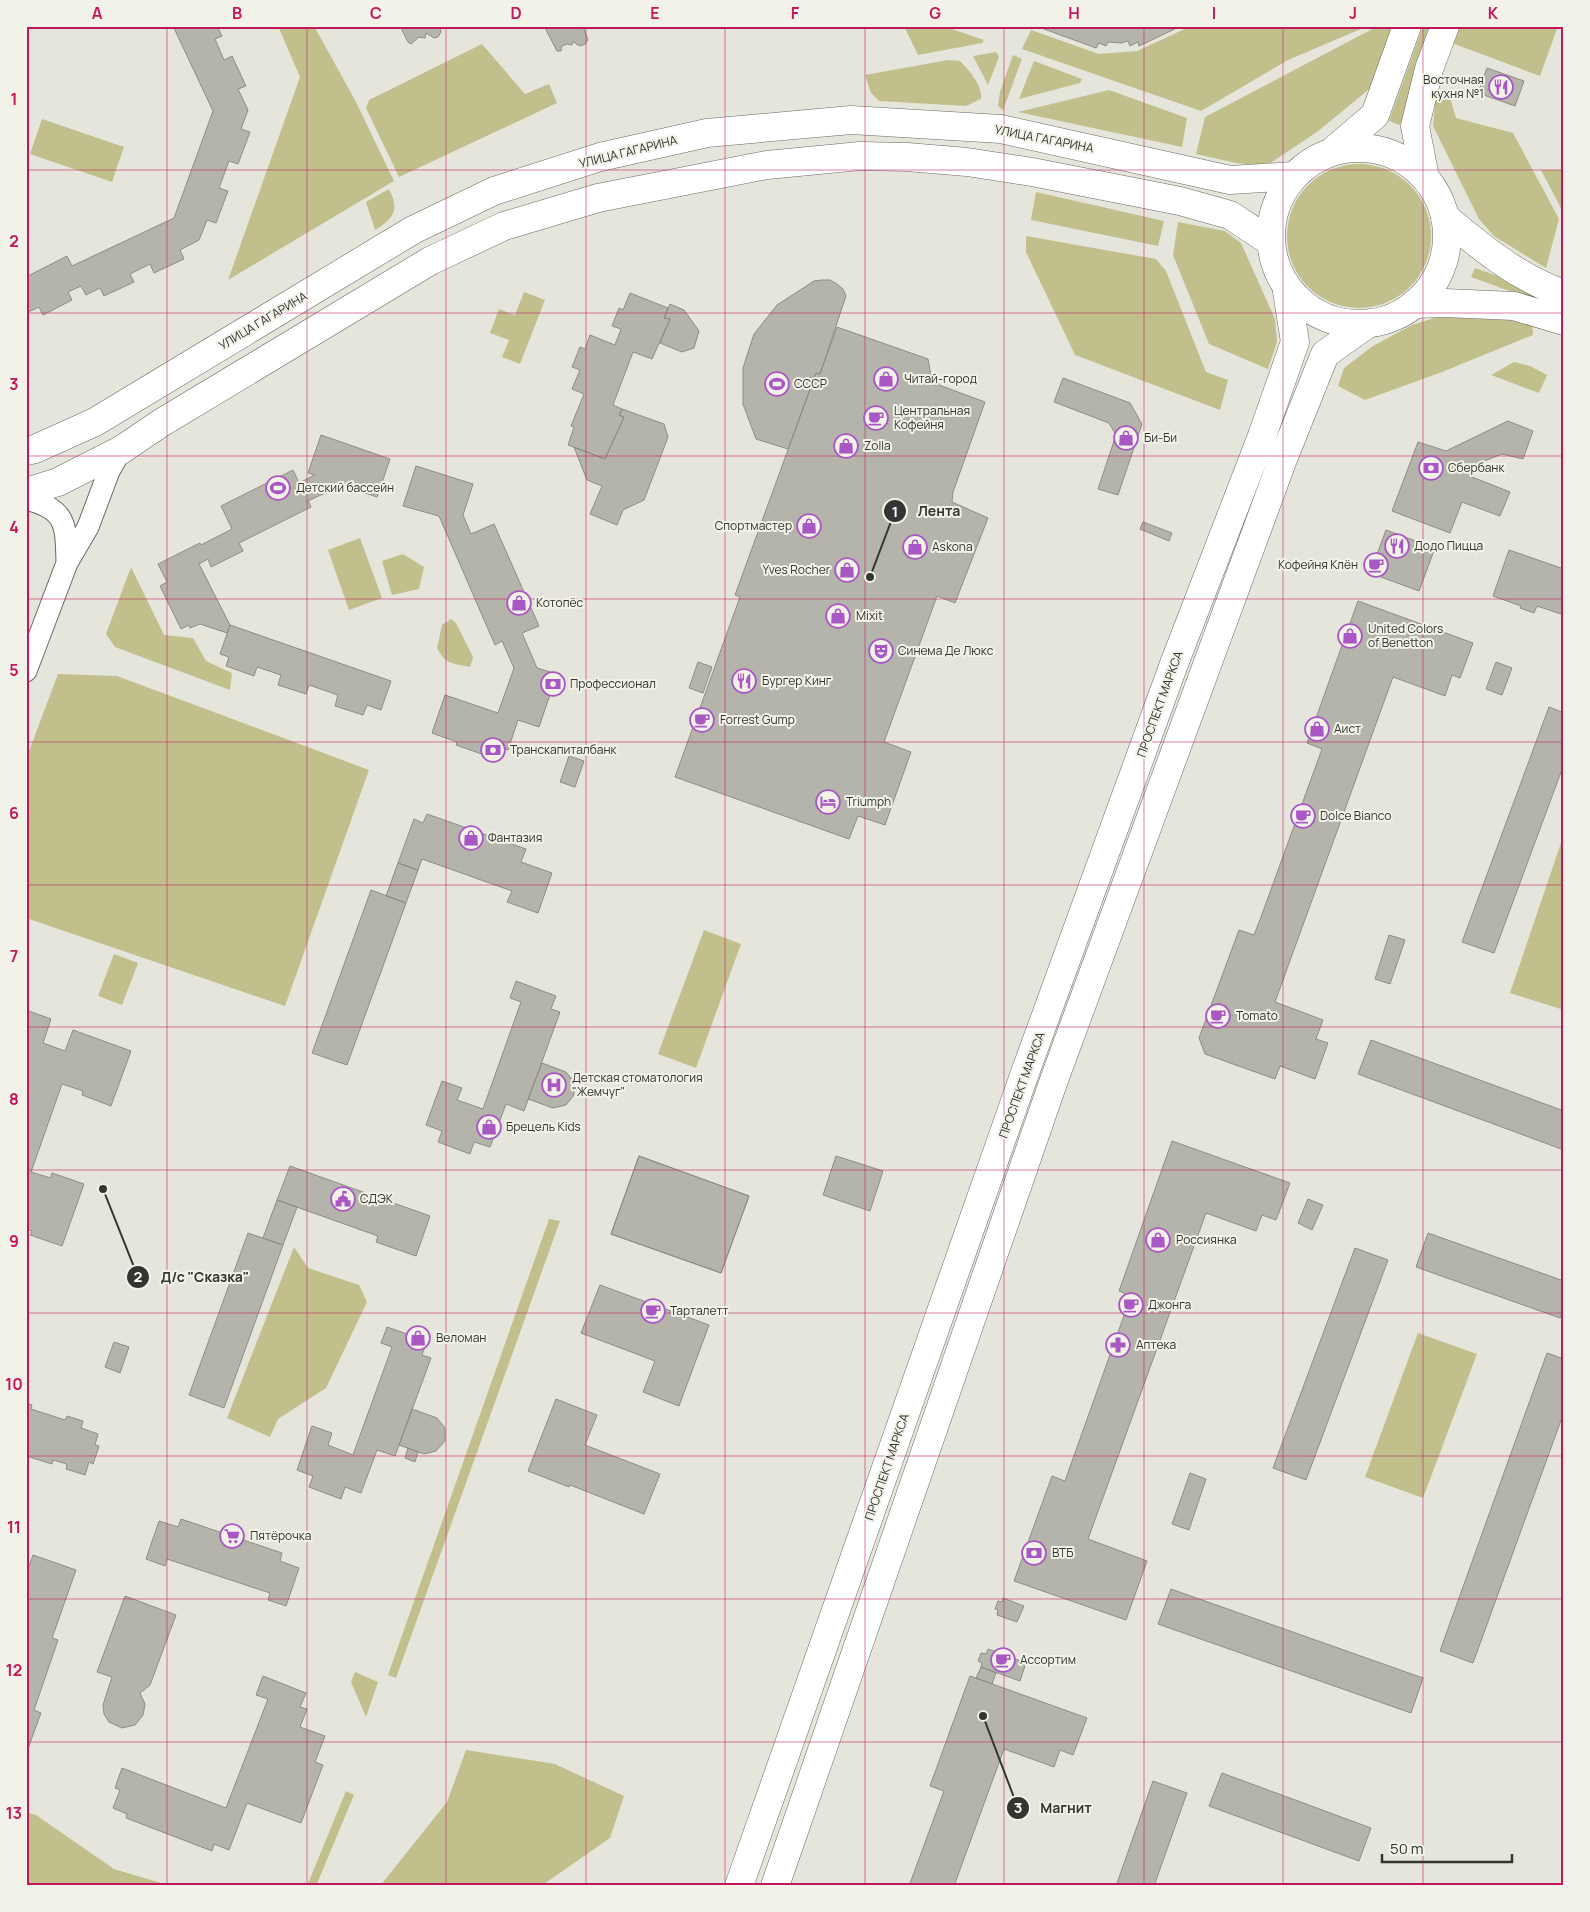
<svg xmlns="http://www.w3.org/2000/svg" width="1590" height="1912" viewBox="0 0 1590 1912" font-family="Manrope,sans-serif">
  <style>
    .green { fill: #c1c08d }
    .building { fill: #b4b4aa; stroke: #8d8d84 }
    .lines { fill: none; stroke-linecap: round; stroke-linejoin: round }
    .street-casing { stroke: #6a6a62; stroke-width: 23 }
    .secondary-casing { stroke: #6a6a62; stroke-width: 29 }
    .primary-casing { stroke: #6a6a62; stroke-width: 29 }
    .street { stroke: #fff; stroke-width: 21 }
    .secondary { stroke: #fff; stroke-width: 28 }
    .primary { stroke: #fff; stroke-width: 28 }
    .grid { fill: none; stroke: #c2185b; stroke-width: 1; stroke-opacity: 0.55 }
    .labels { text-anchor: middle; stroke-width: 4; stroke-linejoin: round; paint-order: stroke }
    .poi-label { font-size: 12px; fill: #343430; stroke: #f2f2e8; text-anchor: start }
    .street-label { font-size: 12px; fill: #343430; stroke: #f2f2e8 }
    .leader { fill: none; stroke: #343430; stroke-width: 2 }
    .callout-dot { fill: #343430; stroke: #f2f2e8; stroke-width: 2 }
    .mark-label { font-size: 15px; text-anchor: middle; font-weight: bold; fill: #fff }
    .callout-label { font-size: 14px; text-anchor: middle; font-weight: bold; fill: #343430; stroke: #f2f2e8; stroke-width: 4; stroke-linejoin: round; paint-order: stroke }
    .neatline { fill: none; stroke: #c2185b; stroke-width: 2 }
    .grid-label { font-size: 16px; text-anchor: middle; font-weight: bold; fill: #c2185b }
  </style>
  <rect width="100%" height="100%" fill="#e5e5db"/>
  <path class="green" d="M278 26H314L355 100 394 181 228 280 300 77Z
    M904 26H943L984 40 982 43 918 55Z
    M1191 26H1368L1288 60 1201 111 1022 49 1031 30 1099 54 1137 51Z
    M1378 26H1394L1373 86 1317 132 1266 166 1236 163 1196 154 1205 117Z
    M1423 26H1435L1400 125 1389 121Z
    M1459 26H1558L1540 76 1452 43Z
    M482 44 525 94 549 84 557 103 399 177 366 108 369 100Z
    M996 52 999 57 988 85 973 56Z
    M1013 55 1022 59 1003 110 998 106 1000 92Z
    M948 60 960 61C969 70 983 86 981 99L966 106 879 101 871 93 865 75Z
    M1034 61 1082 79 1080 83 1019 99Z
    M1109 90 1187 118 1182 147 1018 112Z
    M1448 91 1456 118 1513 133 1559 219 1546 268 1494 236 1479 219 1433 126 1436 94Z
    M42 119 124 147 112 182 30 154Z
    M1287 236a72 72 0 1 1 144 0a72 72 0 1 1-144 0Z
    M1541 170H1564V214Z
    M389 189C400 210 394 218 375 230L366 202Z
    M1036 192 1164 221 1158 246 1031 220Z
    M1178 222 1225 231 1241 243 1275 319 1277 342 1268 369 1209 344 1173 255Z
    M1026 236 1156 259 1166 271 1206 372 1228 380 1220 410 1075 355 1026 252Z
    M1475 268 1564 300V311L1471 277Z
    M524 292 545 300 520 364 502 357 509 340 490 333 499 309 515 315Z
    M1453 312 1532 318 1533 335 1442 372 1365 400 1338 386 1344 368 1373 346 1412 325Z
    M1514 362 1530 366 1547 375 1539 393 1491 375Z
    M360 538 382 598 349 610 328 550Z
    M403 554 424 567 419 589 392 595 382 561Z
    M131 567 164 635 193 638 206 661 232 673 230 690 115 647 106 634Z
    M451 619 456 623 473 657 470 667C452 663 446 665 437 648L442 625Z
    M58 674 117 676 369 770 285 1006 26 918V759Z
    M1564 834V1010L1510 993Z
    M704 930 741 944 696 1068 658 1054Z
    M114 954 138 963 122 1005 98 996Z
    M549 1219 560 1221 396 1678 388 1675Z
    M294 1247 308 1268 359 1285 367 1302 326 1388 278 1419 270 1437 227 1418Z
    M1418 1333 1477 1354 1423 1498 1365 1477Z
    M355 1672 378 1682 366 1717 351 1682Z
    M466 1750 555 1764 624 1796 610 1838 541 1886H380L447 1802Z
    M346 1791 354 1795 316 1886H307Z
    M26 1812 36 1815 114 1869 171 1886H26Z"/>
  <path class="building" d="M173 26H217L222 36 215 39 224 60 232 56 246 86 238 89 248 110 241 129 250 132 238 164 229 161 219 188 228 191 216 223 207 220 199 240 180 250 184 259 154 273 150 264 130 274 134 282 104 296 100 288 86 295 81 286 68 292 72 300 43 315 39 307 26 313V277L67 256 72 266 174 218 213 111Z
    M400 26H440L441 32 438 37 434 38 426 33 425 38 419 37 411 44 408 42Z
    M539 26H583L588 40 585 44 581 46 576 44 573 41 572 45 567 44 562 46 561 51H557L544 26 540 28Z
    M1046 26H1181L1139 46 1138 42 1130 46 1128 41 1121 43 1108 42 1106 46 1099 43 1096 48 1044 29Z
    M1487 68 1524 81 1515 106 1478 93Z
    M822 280H830L837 284 843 289 846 296 820 374 816 373 788 449 756 439 743 404V368L754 334 777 305 814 281Z
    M630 293 668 308 664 318 670 319 652 359 633 352 613 405 622 409 619 415 624 417 605 459 568 445 574 427 571 426 584 394 572 389 580 370 572 367 580 347 585 349 590 335 615 345 621 329 612 326 619 308 623 310Z
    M670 304 684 310 699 331 694 348 682 352 660 343 670 319 664 318Z
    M837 327 928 359 931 376 939 385 985 402 953 492 952 502 988 518 955 603 937 596 884 742 911 752 885 825 858 816 849 839 675 777 740 597 735 595 816 373 820 374Z
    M1063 378 1130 403 1142 424 1118 495 1098 489 1116 435 1109 423 1054 402Z
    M622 409 664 424 668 437 644 500 623 510 617 525 590 514 602 486 587 480 574 447 605 459 624 417 619 415Z
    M1508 421 1533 431 1523 459 1502 454 1477 464 1472 477 1510 492 1500 516 1462 502 1450 533 1392 511 1418 442 1446 451Z
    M321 435 390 459 377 497 342 485 308 501 311 507 239 543 243 551 211 567 208 559 199 564 230 625 227 633 200 624 190 628 189 625 181 629 160 586 167 582 158 564 200 543 201 545 232 529 221 506 293 470 299 483 315 475 308 473Z
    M416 466 473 484 463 515 471 534 494 524 539 626 522 633 537 668 557 674 539 727 518 720 508 750 494 745 490 757 456 745 457 742 432 733 445 695 498 713 514 668 502 641 495 645 439 516 403 506Z
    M1143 522 1172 533 1169 541 1140 529Z
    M1386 530 1435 548 1419 591 1370 573Z
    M1509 550 1564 569V615L1537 606 1534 613 1520 608 1521 606 1493 596Z
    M1358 601 1473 643 1460 678 1452 675 1445 696 1393 677 1275 1002 1323 1020 1316 1039 1328 1043 1315 1079 1280 1066 1275 1079 1205 1054 1199 1038 1239 930 1254 935 1261 917 1322 749 1307 743Z
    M230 625 391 681 381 710 367 705 363 715 335 706 338 695 309 685 306 694 278 685 281 675 257 667 254 676 226 666 229 657 220 654Z
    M698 662 712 667 703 693 689 688Z
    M1496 662 1512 668 1502 695 1486 689Z
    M1549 707 1564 713V764L1494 953 1462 942Z
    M569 756 584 761 575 787 560 782Z
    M427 814 526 849 521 862 552 873 538 913 507 902 512 891 422 859 418 870 398 863 414 819 423 823Z
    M398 863 418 870 406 903 386 896Z
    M371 890 406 903 347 1065 312 1053Z
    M1389 935 1405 940 1390 984 1375 979Z
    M516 981 556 996 551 1009 560 1012 524 1111 506 1104 490 1147 474 1142 470 1154 438 1142 442 1131 426 1125 442 1081 462 1088 457 1100 483 1109 521 1002 510 998Z
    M26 1010 51 1019 43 1043 65 1051 73 1030 131 1051 111 1106 82 1095 83 1091 62 1084 31 1172 51 1178 52 1173 84 1184 62 1246 30 1235 32 1231 26 1229Z
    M1371 1040 1564 1111V1150L1358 1074Z
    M542 1063 566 1072 574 1082V1095L566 1105 553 1108 528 1099Z
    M1172 1141 1290 1183 1276 1220 1262 1215 1256 1231 1206 1213 1088 1539 1147 1561 1126 1620 1014 1581 1052 1476 1065 1481 1131 1296 1119 1291Z
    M639 1156 749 1196 721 1273 611 1234Z
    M639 1156 749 1196 721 1273 611 1234Z
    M836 1156 883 1171 870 1211 823 1195Z
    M290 1166 430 1216 416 1256 376 1242 378 1236 277 1200Z
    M1308 1199 1323 1205 1312 1230 1298 1223Z
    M277 1200 297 1207 283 1245 263 1238Z
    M248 1233 283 1245 224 1408 189 1395Z
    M1428 1233 1564 1281V1308L1560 1318 1416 1267Z
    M1355 1248 1388 1260 1306 1480 1273 1468Z
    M600 1285 709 1325 679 1406 643 1392 655 1361 581 1333Z
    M387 1327 427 1341 422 1355 431 1358 395 1456 377 1450 361 1493 345 1487 341 1499 309 1487 313 1476 297 1470 312 1426 332 1433 328 1445 353 1455 392 1347 381 1343Z
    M114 1342 129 1347 120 1373 105 1367Z
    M1547 1353 1564 1359V1412L1473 1663 1440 1651Z
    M556 1399 597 1415 585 1445 660 1474 644 1514 570 1485 569 1487 528 1471Z
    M26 1403 32 1405 31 1409 65 1420 67 1416 83 1421 81 1428 98 1434 95 1445 99 1446 93 1464 89 1462 85 1475 66 1469 67 1464 53 1460 52 1464 26 1456Z
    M412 1409 437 1418 445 1428V1441L436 1451 424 1454 399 1445Z
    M408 1448 418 1452 415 1462 405 1458Z
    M1190 1473 1206 1479 1189 1530 1172 1524Z
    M181 1519 282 1553 280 1561 299 1568 286 1606 268 1600 270 1593 167 1559 165 1566 146 1559 159 1521 178 1527Z
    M33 1555 76 1570 52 1638 58 1640 34 1710 41 1713 26 1754V1575Z
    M1171 1589 1423 1678 1411 1713 1158 1624Z
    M125 1596 176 1615 150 1685 140 1693 145 1704 143 1715 135 1725 122 1728 109 1722 104 1714 103 1705 112 1677 97 1672Z
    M1003 1598 1024 1606 1017 1622 997 1615 998 1610 995 1609 998 1601 1002 1602Z
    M988 1649 1026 1663 1020 1681 981 1667 982 1663 978 1661 981 1653 986 1654Z
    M981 1667 996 1673 992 1684 976 1678Z
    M263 1676 306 1693 300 1707 307 1709 300 1727 325 1736 315 1762 323 1765 301 1823 247 1803 229 1850 214 1844 212 1851 126 1818 127 1814 113 1808 120 1790 115 1788 122 1768 226 1808 268 1699 256 1695Z
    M970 1676 1087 1718 1073 1755 1060 1750 1054 1767 1004 1749 954 1886H909L944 1791 930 1786Z
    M1222 1773 1371 1828 1359 1861 1209 1806Z
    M1153 1781 1187 1793 1154 1886H1116Z"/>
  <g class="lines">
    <g class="street-casing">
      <path id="street" d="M26 499C67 509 66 525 67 563
        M26 671 67 563 88 527 109 471 121 450"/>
    </g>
    <g class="secondary-casing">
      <path id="secondary" d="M1445 217C1482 248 1518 278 1564 294
        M1414 304 1445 303 1514 306 1564 321
        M26 451 35 449 95 422 413 230 494 191 600 157 707 133 851 120 1001 129 1230 180 1294 176
        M26 492 58 482 121 450 161 423 430 261 504 226 598 198 767 165 860 156 907 157 967 162 1032 172 1180 201 1230 215 1271 242"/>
    </g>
    <g class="primary-casing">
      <path id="primary" d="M1271 236a88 88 0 1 1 176 0a88 88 0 1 1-176 0Z
        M1334 150 1375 115 1407 26
        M1425 178 1415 126 1429 69 1445 26
        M739 1886 1026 1070 1174 664 1262 436 1295 342 1286 285
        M775 1886 1054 1080 1283 459 1325 354 1369 323"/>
    </g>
    <use href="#street" class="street"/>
    <use href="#secondary" class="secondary"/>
    <use href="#primary" class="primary"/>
  </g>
  <path class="grid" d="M167 26V1886M307 26V1886M446 26V1886M586 26V1886M725 26V1886M865 26V1886M1004 26V1886M1144 26V1886M1283 26V1886M1423 26V1886M26 170H1564M26 313H1564M26 456H1564M26 599H1564M26 742H1564M26 885H1564M26 1027H1564M26 1170H1564M26 1313H1564M26 1456H1564M26 1599H1564M26 1742H1564"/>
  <defs>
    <g id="restaurant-ring" transform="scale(1.25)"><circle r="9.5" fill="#f2f2e8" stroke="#aa57c6" stroke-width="1.5"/><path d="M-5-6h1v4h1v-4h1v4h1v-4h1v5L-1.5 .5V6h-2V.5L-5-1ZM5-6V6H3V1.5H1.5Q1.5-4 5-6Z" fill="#aa57c6"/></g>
    <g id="shop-ring" transform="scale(1.25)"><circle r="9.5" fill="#f2f2e8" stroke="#aa57c6" stroke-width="1.5"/><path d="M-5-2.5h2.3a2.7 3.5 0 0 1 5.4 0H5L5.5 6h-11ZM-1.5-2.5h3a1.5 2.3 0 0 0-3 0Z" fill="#aa57c6"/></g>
    <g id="stadium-ring" transform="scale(1.25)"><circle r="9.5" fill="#f2f2e8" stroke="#aa57c6" stroke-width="1.5"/><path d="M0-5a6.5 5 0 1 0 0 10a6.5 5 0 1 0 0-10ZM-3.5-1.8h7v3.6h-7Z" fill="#aa57c6"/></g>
    <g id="cafe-ring" transform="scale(1.25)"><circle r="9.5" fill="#f2f2e8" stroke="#aa57c6" stroke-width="1.5"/><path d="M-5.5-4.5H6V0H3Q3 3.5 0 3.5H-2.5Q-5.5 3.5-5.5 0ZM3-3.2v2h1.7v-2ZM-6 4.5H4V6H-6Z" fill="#aa57c6"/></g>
    <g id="bank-ring" transform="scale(1.25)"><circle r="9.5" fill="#f2f2e8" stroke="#aa57c6" stroke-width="1.5"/><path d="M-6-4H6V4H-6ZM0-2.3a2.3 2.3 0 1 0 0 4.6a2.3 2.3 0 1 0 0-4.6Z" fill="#aa57c6"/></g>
    <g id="theatre-ring" transform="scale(1.25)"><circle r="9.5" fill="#f2f2e8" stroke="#aa57c6" stroke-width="1.5"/><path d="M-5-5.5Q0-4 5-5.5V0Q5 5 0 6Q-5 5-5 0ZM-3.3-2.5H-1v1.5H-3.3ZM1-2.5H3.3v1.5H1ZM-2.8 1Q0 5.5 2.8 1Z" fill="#aa57c6"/></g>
    <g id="hotel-ring" transform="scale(1.25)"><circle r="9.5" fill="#f2f2e8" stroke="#aa57c6" stroke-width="1.5"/><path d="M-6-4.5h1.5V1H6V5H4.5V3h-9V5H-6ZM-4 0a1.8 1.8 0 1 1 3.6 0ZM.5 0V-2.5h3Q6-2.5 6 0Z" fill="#aa57c6"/></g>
    <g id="hospital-ring" transform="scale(1.25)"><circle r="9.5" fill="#f2f2e8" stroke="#aa57c6" stroke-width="1.5"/><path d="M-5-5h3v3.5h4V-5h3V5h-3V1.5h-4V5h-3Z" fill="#aa57c6"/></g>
    <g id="civic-ring" transform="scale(1.25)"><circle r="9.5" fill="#f2f2e8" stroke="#aa57c6" stroke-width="1.5"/><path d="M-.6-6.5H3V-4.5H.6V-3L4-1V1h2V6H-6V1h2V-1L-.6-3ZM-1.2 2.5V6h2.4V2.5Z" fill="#aa57c6"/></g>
    <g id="pharmacy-ring" transform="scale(1.25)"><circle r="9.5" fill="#f2f2e8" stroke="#aa57c6" stroke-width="1.5"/><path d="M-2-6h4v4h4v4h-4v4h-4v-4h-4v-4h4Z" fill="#aa57c6"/></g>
    <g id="supermarket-ring" transform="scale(1.25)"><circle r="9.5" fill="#f2f2e8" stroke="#aa57c6" stroke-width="1.5"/><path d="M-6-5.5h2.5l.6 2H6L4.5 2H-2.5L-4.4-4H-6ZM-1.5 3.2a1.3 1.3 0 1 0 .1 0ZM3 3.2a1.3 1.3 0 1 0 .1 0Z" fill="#aa57c6"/></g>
  </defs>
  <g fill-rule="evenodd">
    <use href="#restaurant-ring" x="1501" y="87"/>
    <use href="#shop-ring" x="886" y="379"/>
    <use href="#stadium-ring" x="777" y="384"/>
    <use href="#cafe-ring" x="876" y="418"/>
    <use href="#shop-ring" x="1126" y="438"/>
    <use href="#shop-ring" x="846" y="446"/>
    <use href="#bank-ring" x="1431" y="468"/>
    <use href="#stadium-ring" x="278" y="488"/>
    <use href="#shop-ring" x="809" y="526"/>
    <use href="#restaurant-ring" x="1397" y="546"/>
    <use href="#shop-ring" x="915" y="547"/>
    <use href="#cafe-ring" x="1376" y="565"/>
    <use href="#shop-ring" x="847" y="570"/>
    <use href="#shop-ring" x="519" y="603"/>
    <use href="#shop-ring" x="838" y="616"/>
    <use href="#shop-ring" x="1350" y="636"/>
    <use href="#theatre-ring" x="881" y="651"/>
    <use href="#restaurant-ring" x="744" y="681"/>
    <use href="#bank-ring" x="553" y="684"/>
    <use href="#cafe-ring" x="702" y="720"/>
    <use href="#shop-ring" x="1317" y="729"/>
    <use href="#bank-ring" x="493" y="750"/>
    <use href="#hotel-ring" x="828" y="802"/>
    <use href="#cafe-ring" x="1303" y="816"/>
    <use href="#shop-ring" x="471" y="838"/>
    <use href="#cafe-ring" x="1218" y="1016"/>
    <use href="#hospital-ring" x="554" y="1085"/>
    <use href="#shop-ring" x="489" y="1127"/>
    <use href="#civic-ring" x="343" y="1199"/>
    <use href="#shop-ring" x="1158" y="1240"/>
    <use href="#cafe-ring" x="1131" y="1305"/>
    <use href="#cafe-ring" x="653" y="1311"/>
    <use href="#shop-ring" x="418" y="1338"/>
    <use href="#pharmacy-ring" x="1118" y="1345"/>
    <use href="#supermarket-ring" x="232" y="1536"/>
    <use href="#bank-ring" x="1034" y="1553"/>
    <use href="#cafe-ring" x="1003" y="1660"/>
  </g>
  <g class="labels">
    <g class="poi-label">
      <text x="1484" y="84" text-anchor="end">Восточная<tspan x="1484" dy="14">кухня №1</tspan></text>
      <text x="904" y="383">Читай-город</text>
      <text x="794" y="388">СССР</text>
      <text x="894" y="415">Центральная<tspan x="894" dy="14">Кофейня</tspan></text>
      <text x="1144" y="442">Би-Би</text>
      <text x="864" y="450">Zolla</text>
      <text x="1448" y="472">Сбербанк</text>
      <text x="296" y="492">Детский бассейн</text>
      <text x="792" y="530" text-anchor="end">Спортмастер</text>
      <text x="1414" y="550">Додо Пицца</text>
      <text x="932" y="551">Askona</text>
      <text x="1358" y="569" text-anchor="end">Кофейня Клён</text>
      <text x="830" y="574" text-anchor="end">Yves Rocher</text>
      <text x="536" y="607">Котопёс</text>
      <text x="856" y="620">Mixit</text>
      <text x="1368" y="633">United Colors<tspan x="1368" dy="14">of Benetton</tspan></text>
      <text x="898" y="655">Синема Де Люкс</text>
      <text x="762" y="685">Бургер Кинг</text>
      <text x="570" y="688">Профессионал</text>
      <text x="720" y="724">Forrest Gump</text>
      <text x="1334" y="733">Аист</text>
      <text x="510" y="754">Транскапиталбанк</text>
      <text x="846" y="806">Triumph</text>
      <text x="1320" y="820">Dolce Bianco</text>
      <text x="488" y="842">Фантазия</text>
      <text x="1236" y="1020">Tomato</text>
      <text x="572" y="1082">Детская стоматология<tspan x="572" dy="14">"Жемчуг"</tspan></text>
      <text x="506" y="1131">Брецель Kids</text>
      <text x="360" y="1203">СДЭК</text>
      <text x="1176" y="1244">Россиянка</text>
      <text x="1148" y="1309">Джонга</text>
      <text x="670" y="1315">Тарталетт</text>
      <text x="436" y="1342">Веломан</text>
      <text x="1136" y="1349">Аптека</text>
      <text x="250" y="1540">Пятёрочка</text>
      <text x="1052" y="1557">ВТБ</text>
      <text x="1020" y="1664">Ассортим</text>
    </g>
    <g class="street-label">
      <text transform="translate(1044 139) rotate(11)" y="4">УЛИЦА ГАГАРИНА</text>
      <text transform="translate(628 152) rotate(-14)" y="4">УЛИЦА ГАГАРИНА</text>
      <text transform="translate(263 321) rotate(-31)" y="4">УЛИЦА ГАГАРИНА</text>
      <text transform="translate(1160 704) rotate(-70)" y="4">ПРОСПЕКТ МАРКСА</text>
      <text transform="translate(1022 1085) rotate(-70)" y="4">ПРОСПЕКТ МАРКСА</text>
      <text transform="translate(887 1467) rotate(-71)" y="4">ПРОСПЕКТ МАРКСА</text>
    </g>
  </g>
  <path class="leader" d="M870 577L895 511M103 1189L138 1277M983 1716L1018 1808"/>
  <g class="callout-dot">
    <circle cx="870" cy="577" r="5"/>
    <circle cx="103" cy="1189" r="5"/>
    <circle cx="983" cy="1716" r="5"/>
    <circle cx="895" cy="511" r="12"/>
    <circle cx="138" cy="1277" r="12"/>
    <circle cx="1018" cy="1808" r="12"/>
  </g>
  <g class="mark-label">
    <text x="895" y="517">1</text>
    <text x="138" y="1282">2</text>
    <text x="1018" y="1813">3</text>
  </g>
  <g class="callout-label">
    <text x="939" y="516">Лента</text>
    <text x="205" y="1282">Д/с "Сказка"</text>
    <text x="1066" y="1813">Магнит</text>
  </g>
  <rect width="1590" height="1912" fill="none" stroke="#f2f2e8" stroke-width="55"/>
  <path d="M1382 1854v8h130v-8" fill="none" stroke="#343430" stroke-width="2.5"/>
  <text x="1390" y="1854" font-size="15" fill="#343430" stroke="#f2f2e8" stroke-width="4" paint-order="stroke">50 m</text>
  <rect x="28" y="28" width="1534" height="1856" class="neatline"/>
  <g class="grid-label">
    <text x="97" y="19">A</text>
    <text x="237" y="19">B</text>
    <text x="376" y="19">C</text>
    <text x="516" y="19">D</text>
    <text x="655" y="19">E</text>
    <text x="795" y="19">F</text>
    <text x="935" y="19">G</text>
    <text x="1074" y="19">H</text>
    <text x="1214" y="19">I</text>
    <text x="1353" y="19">J</text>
    <text x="1493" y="19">K</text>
    <text x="14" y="105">1</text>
    <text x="14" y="247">2</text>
    <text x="14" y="390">3</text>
    <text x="14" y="533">4</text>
    <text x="14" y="676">5</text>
    <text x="14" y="819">6</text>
    <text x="14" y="962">7</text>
    <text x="14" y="1105">8</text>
    <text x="14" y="1247">9</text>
    <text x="14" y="1390">10</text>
    <text x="14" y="1533">11</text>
    <text x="14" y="1676">12</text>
    <text x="14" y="1819">13</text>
  </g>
</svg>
